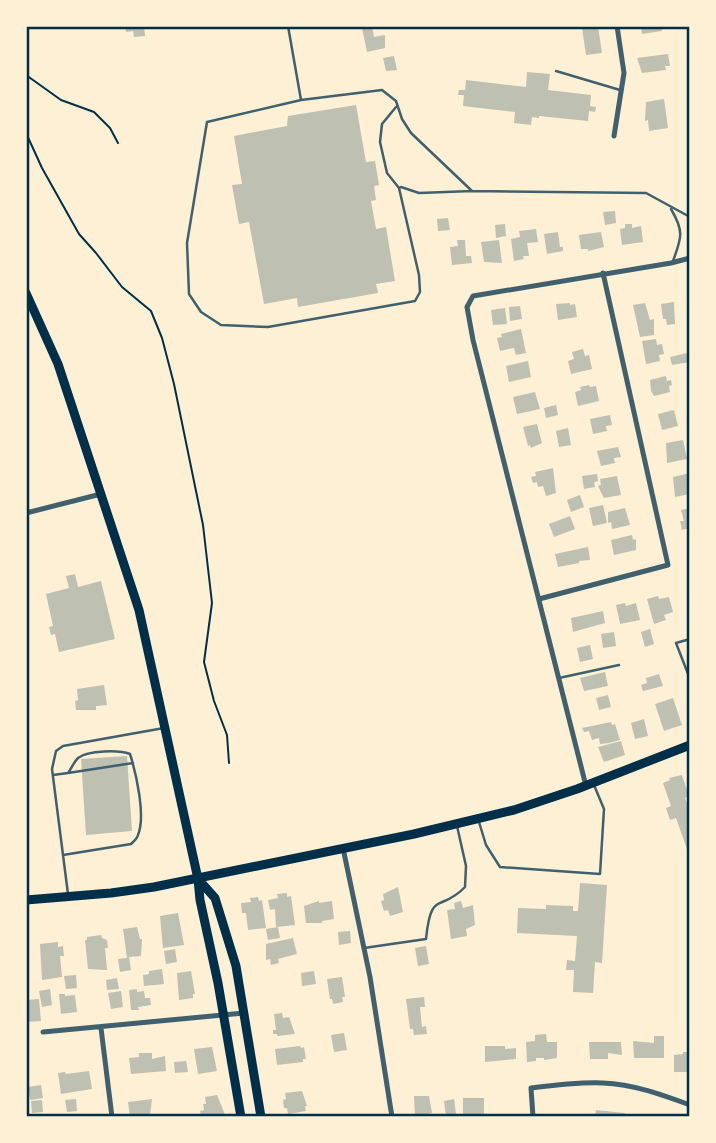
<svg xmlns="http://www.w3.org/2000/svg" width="716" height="1143" viewBox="0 0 716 1143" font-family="'DejaVu Sans',sans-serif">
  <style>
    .building { fill: #bec0b2 }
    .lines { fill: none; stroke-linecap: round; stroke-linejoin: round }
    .path { stroke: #003049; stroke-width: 2 }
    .service { stroke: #3f606c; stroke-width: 2.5 }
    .minor { stroke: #3f606c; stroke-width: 5 }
    .primary { stroke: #003049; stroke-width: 9 }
    .neatline { fill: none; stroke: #003049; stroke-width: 2.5 }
  </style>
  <rect width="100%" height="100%" fill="#fdf0d5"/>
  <path class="building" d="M125 26H144L145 36 134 37 133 31 126 32Z
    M372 26 374 37 385 35V48L367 52 362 28Z
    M598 26 602 53 586 55 582 28Z
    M641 26H661L662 31 642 34Z
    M668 54 670 66H665L666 70 642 73 637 58Z
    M394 56 397 70 386 71 383 58Z
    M527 72 550 74 548 90 591 95 590 106 596 107 595 112 589 111 588 121 539 116V118L532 117 531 125 514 123 515 112 463 106 464 95H458L459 90H465L466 80 526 87Z
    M664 99 668 128 649 131 648 120 645 121 646 102Z
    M356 105 366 162 375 161 379 185 374 186 376 200 371 201 376 229 386 227 395 281 376 284 378 293 298 307 297 298 264 304 249 222 239 224 232 185 242 184 234 136 287 126 288 116Z
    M615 211 616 223 605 225 603 212Z
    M448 218 450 230 438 231 437 219Z
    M505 224 506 236 496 238 495 225Z
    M625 224H632V228L641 226 643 242 622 245 620 229 625 228Z
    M536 229 538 242 527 243 529 256H523L524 259 514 261 511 239 520 237 519 231Z
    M558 232 560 247H563V251L547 254 544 234Z
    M601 232 604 247 588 251V249H581L579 235Z
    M457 240H465L466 256H471L472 263 452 265 450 247 458 246Z
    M499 240 502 263 484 262 481 242Z
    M674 302 675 324 667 325 666 319H663L661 304Z
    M570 303V305L575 304 577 317 558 320 556 304Z
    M645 303 650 320 654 319V335L640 337 633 305Z
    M520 306 522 319 510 321 509 307Z
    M505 308 507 324 493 325 491 310Z
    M521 329 526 353 516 355 514 348 500 351 497 338 502 337 501 334Z
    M656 339 657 345 662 344 664 354 659 355 660 361 646 364 642 341Z
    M583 349 585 356 589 355 592 369 571 374 568 361 574 359 572 352Z
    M687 353 690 355V362L672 365 670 357Z
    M528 361 531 377 509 382 506 366Z
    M666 376 667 381 671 380 672 385 669 386 670 392 654 396 651 391 650 380Z
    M589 385 590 387 596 386 599 401 578 406 575 392 581 390 580 387Z
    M535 392 540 409 517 414 513 397Z
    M556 405 558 415 546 418 544 408Z
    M674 410 678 426 662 430 658 414Z
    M610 415 612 425 606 426 607 431 593 434 590 419Z
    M537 424 542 443 531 448 530 445 528 446 523 427Z
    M568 428 571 445 559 447 556 431Z
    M683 440 687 459 667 463 666 443Z
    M618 447 621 457 614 458 615 463 601 466 597 451Z
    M553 468 556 493 546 496 543 486 538 487 537 482 533 483 531 477 536 476 535 472Z
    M690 473V494L675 497 673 477Z
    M597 474 598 481 594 482 595 487 584 489 582 476Z
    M617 476 621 495 604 498 598 486 601 485 600 479Z
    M580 495 584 507 571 512 567 500Z
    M603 505 607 523 593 526 589 508Z
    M625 508 630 525 612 529 611 522 608 523V512Z
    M690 508V528L682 530 680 521H684L681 510Z
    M570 516 575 529 554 537 549 524Z
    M632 535 633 540 636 539V550L614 555 611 540Z
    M588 547 590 560 579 561V563L558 567 555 554Z
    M75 574 78 587 101 581 115 639 59 652 55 634 51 635 49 627 53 626 46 594 69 588 66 576Z
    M658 596 659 599 669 597 673 612 664 615 666 620 654 624 647 599Z
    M625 603 626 606 636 603 640 620 620 624 616 605Z
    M603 611 605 623 573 632 571 618Z
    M650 629 654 644 645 647 641 632Z
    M614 632 616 646 603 648 601 634Z
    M590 645 593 659 580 662 577 648Z
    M605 672 608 686 584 691 580 678Z
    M659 674 663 686 643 691 641 685 647 683 646 678Z
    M104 685 107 705 96 706V710H76L75 701 78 700 77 689Z
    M608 695 611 707 599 710 596 698Z
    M673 698 682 725 664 731 655 704Z
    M644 719 648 736 635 739 631 723Z
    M611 722 612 725 615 724 620 740 609 743 600 744 599 738 592 740 589 731 584 732 582 728Z
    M621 741 625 755 604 762 598 747Z
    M127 756 132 831 86 835 81 759Z
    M682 775 689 796 685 798 690 811 689 855 676 818 670 820 666 808 671 806 663 783 670 780 669 778Z
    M580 883 607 885 602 963 595 962 593 993 573 992 574 970H566L567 960 575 961 577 936 517 933 518 908 546 909V905L573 906V911H578Z
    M398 887 403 912 390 916 388 910 384 911 381 901 384 900 383 894Z
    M287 893V897L291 896 295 925 276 927 275 909 270 910 268 900 278 898 277 894Z
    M258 897 259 901 262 900 266 928 248 930 246 913H242L241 903 251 902 250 898Z
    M319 901V903L332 901 334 919 322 921V923H306L304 906Z
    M461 901 463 908 473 905 475 925 466 929 467 936 451 939 447 910 455 909 454 903Z
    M178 913 184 945 163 948 160 916Z
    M137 927 140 939H142L141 956 129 957 131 970 120 972 118 959 127 958 123 929Z
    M278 927 280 938 268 940 266 929Z
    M350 931 351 943 339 945 338 932Z
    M101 935 102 938 107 940 108 948H105L107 970 88 969 85 940H87V937Z
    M293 938 297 954 278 959 279 963 271 965 270 959 266 960V944Z
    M58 942V947L63 946 64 956H60L62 977 42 980 40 944Z
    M426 946 429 964 418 966 415 948Z
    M175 949 177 962 166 964 164 951Z
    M162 969 164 984 144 986 143 975 149 974V971Z
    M191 971 195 994H193V998L179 1000 177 973Z
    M314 971 316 984 302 986 301 973Z
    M76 975 77 988 66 989 64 976Z
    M342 977 345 997H342L343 1002 333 1004 332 999H330L327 979Z
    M117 978 119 989 107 990 106 980Z
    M50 989 52 1005 42 1007 39 991Z
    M137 989V992L144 991 145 998H150L151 1005 138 1007 139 1010H131L129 990Z
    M121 991 123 1007 111 1009 108 993Z
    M59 994H65V996L75 995 77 1012 61 1014Z
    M424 997 425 1007H420L422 1027 426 1026 427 1034 414 1035 413 1029H410L406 999Z
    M39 999 41 1021 26 1022V1000Z
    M282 1013 283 1018 289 1017 295 1034 277 1036V1034H273V1030H276L274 1014Z
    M344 1033 347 1050 334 1052 331 1035Z
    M546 1034 547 1042H557V1058L544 1060V1058H536V1061L527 1062 526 1042 535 1041V1035Z
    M654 1036H664V1058H634L633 1041 654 1043Z
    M589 1042H621L622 1055 608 1053V1059H590Z
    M300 1046 301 1048 304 1047 306 1059H303V1062L277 1065 275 1049Z
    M485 1046H505V1049L516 1048V1059L485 1062Z
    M212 1047 217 1071 198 1074 194 1049Z
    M683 1052H690V1072H674V1055L683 1054Z
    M139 1053H152V1059L165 1056 166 1071 131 1074 129 1058 139 1057Z
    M186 1061 188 1072 175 1073 174 1062Z
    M89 1071 92 1089 61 1094 58 1073 65 1072 66 1074Z
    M41 1085 43 1098 30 1100 28 1087Z
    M302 1091 307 1106H305L306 1111 288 1114 287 1108H284L283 1100 286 1099 285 1093Z
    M217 1095 226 1117H201L200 1111 204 1110 203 1104H206L205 1097Z
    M414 1096H429L432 1113 428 1114V1116L415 1117Z
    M463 1098H484V1114L463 1115Z
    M76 1099 77 1111 67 1112 65 1100Z
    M152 1099 150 1115 130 1117 128 1102Z
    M454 1099 456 1114 446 1116 444 1101Z
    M42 1100 43 1112 32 1113 31 1101Z
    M596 1110 625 1113 624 1117H595Z"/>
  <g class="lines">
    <path class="path" d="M26 75 61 100 94 112 110 128 118 143
      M26 133 42 168 79 234 96 253 122 287 151 311 162 338 174 384 203 525 212 603 204 662 214 701 227 735 229 763"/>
    <path class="service" d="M288 26 301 100
      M401 26H407
      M556 71 620 90
      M396 107 382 124 380 142 387 173 399 188
      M472 191 411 133 402 119 396 101 382 90 301 100 207 122 187 243 189 294 201 312 221 325 268 327 415 301 420 292 419 275 399 188 401 187 419 193 472 191 646 193 690 217
      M671 209C684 231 682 237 673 261
      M690 639 676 643 690 679
      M559 678 619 665
      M26 736V750
      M68 773 133 763
      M53 775 68 773C71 769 74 762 78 758 88 750 120 750 130 754 136 773 146 816 138 835 137 839 134 841 131 844L63 855
      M479 822 486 845 500 867 600 874 604 809 594 785
      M68 894 52 769 56 751 63 746 164 728
      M364 948 426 939C431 889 440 913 465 887L466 866 457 826"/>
    <path class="minor" d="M614 136 624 73 617 26
      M26 513 101 494
      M539 599 668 565 603 273
      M586 786 473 340 467 307 473 296 671 263 690 258
      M343 848 370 977 392 1117
      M101 1028 112 1117
      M43 1032 244 1013
      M533 1117 531 1088C555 1085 579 1082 603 1083 633 1084 663 1095 690 1105"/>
    <path class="primary" d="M26 293 58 364 139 610 198 879 200 900 218 983 241 1117
      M198 879 215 898 236 966 261 1117
      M26 900 111 893 154 887 414 834 514 810 577 789 690 745"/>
  </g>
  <rect width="716" height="1143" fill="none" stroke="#fdf0d5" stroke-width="56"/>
  <rect x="28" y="28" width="660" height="1087" class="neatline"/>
</svg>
